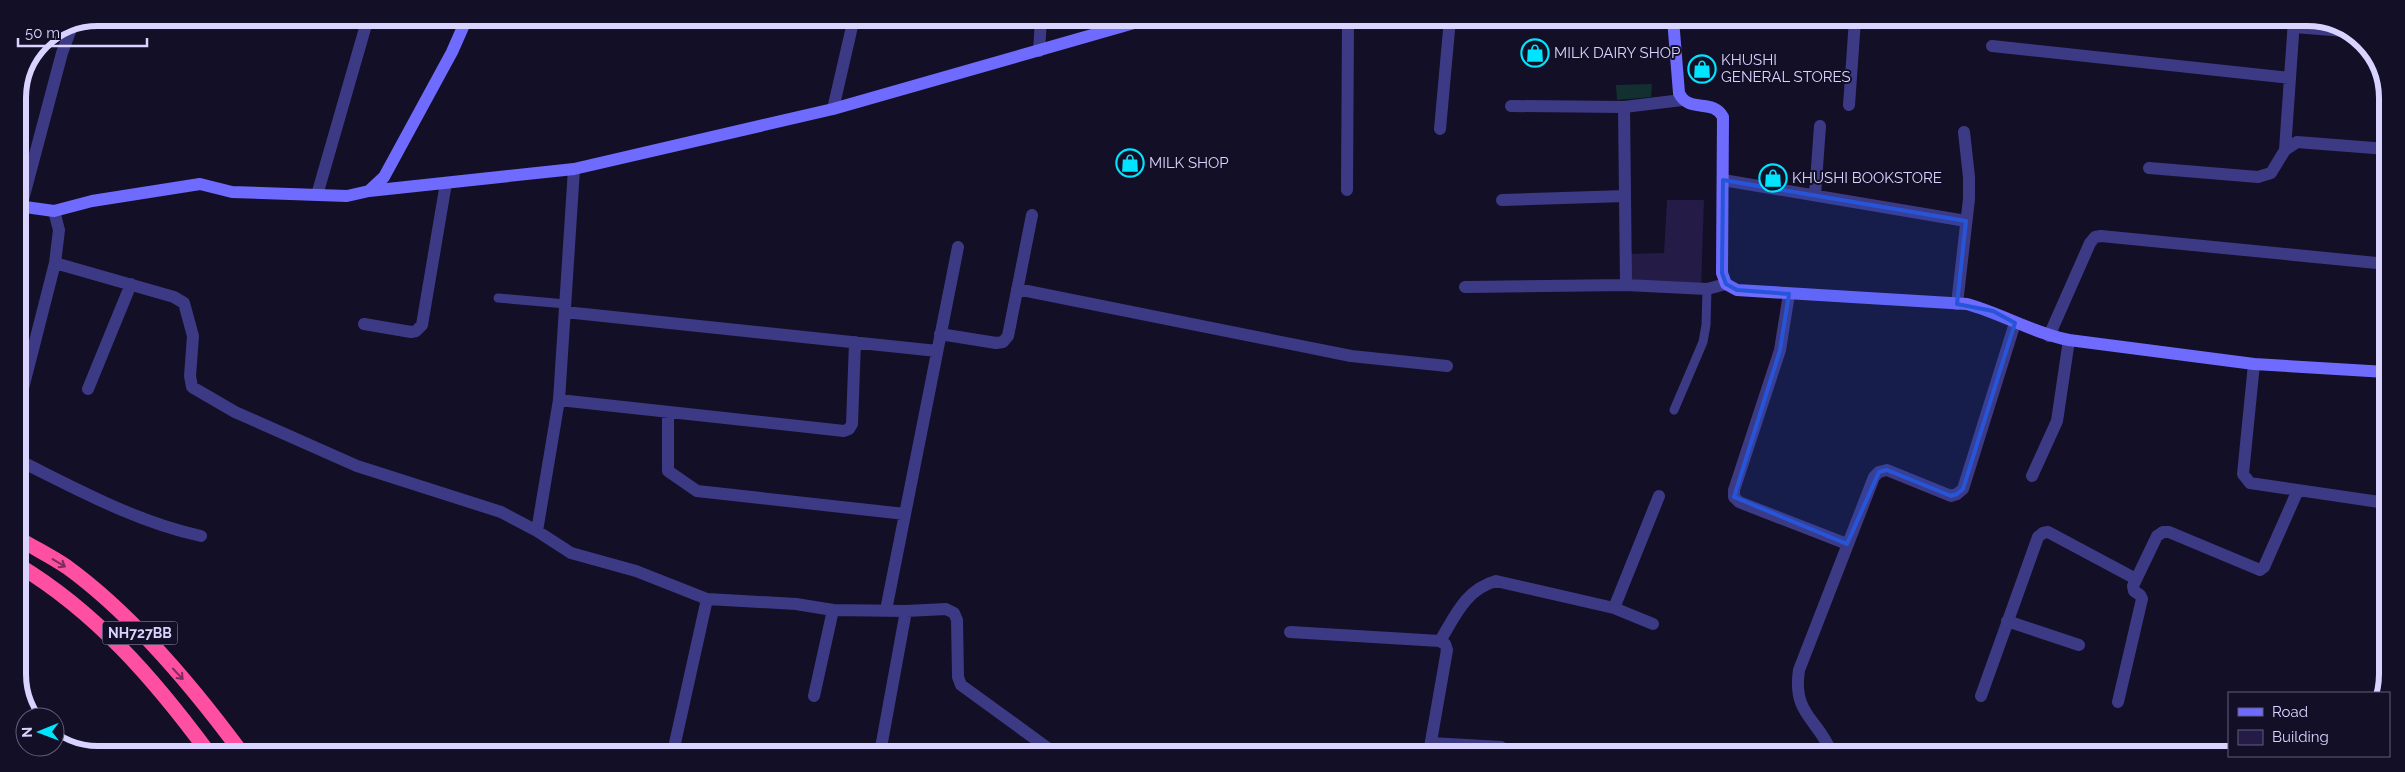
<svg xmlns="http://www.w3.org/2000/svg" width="2405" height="772" viewBox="0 0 2405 772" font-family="Raleway,sans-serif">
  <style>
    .green { fill: #12302f }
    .building { fill: #241b47 }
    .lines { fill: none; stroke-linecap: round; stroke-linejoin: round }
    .lane { stroke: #3d3a85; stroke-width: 9 }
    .street { stroke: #3d3a85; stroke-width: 12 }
    .secondary { stroke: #6f6bff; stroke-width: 12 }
    .highway { stroke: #ff4fa3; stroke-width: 15 }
    .oneway { stroke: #7d2c5e }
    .marked { fill: #2655da; fill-opacity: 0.2; stroke: #2655da; stroke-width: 4; stroke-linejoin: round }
    .labels { text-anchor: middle; stroke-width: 4; stroke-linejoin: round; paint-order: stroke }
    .shield { fill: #130f26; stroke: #9e99be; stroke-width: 1 }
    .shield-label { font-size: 14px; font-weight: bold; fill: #d9d4ff }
    .poi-label { font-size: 15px; fill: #d9d4ff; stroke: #130f26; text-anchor: start }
    .rim { fill: none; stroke: #d9d4ff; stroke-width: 6 }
  </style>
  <rect width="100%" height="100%" fill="#130f26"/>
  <path class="green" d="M1652 84 1651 97 1617 100 1616 85Z"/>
  <path class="building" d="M1667 200H1704L1701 288 1626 285 1625 254 1664 253Z"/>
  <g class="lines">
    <path class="lane" d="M498 298 566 304
      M1674 410 1703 342 1706 325 1707 289"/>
    <path class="street" d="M2294 27 2345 31
      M1992 46 2290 78
      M1039 51 1041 19
      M1849 105 1855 20
      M1511 106 1624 107 1682 100
      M1624 107 1626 285
      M833 109 854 18
      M1440 129 1450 19
      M2285 150 2294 20
      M2149 168 2258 177 2271 173 2285 150 2297 142 2387 149
      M1723 180 1966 221
      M1347 190 1348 19
      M317 195 368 18
      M1815 195 1820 126
      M1502 200 1625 196
      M21 207 62 53 71 29
      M55 263 174 297 184 303 193 336 190 376 192 387 235 412 357 466 501 512 537 531 571 553 636 571 707 599 796 604 833 610 906 611 880 753
      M1465 287 1626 285 1707 289 1726 284
      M1017 289 1351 356 1447 366
      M1789 294 1780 350 1734 490V497L1739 502 1847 544
      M1957 304 1969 199V177L1964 132
      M565 312 937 351
      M364 324 411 332 416 331 422 325 446 183
      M940 334 996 343 1003 342 1008 336 1032 215
      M2049 336 2090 243 2095 237 2101 236 2387 264
      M2254 364 2243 474 2250 483 2386 503
      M88 389 131 284
      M559 400 844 431 849 429 852 424 855 342
      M18 408 55 263 59 230 54 211
      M668 412V471L697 491 905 514
      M18 460C77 489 136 522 201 536
      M2032 476 2057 421 2069 340
      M537 531 559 400 574 169
      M2385 585 2383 578 2385 571
      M1614 608 1659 496
      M886 610 958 247
      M906 611 946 609 954 613 957 620 958 677 961 685 1049 749 1058 753
      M2007 621 2079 645
      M1290 632 1440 641 1445 644 1447 650 1429 753
      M1440 641C1455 616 1466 589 1496 581L1614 608 1653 624
      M814 696 833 610
      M1981 696 2038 537 2043 533 2048 532 2136 579
      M2118 702 2142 599 2140 595 2134 591 2133 586 2157 536 2163 532H2169L2260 570 2264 567 2298 490
      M1431 743 1501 747
      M673 752 707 599
      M1832 754C1819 719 1792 715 1799 670L1874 477 1879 472 1887 470 1951 496 1957 494 1963 489 2015 323"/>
    <path class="secondary" d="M1673 19 1679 93C1689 114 1713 98 1723 117L1722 273 1726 284 1737 290 1967 304C2003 314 2033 333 2069 340L2254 364 2386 372
      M369 191 384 177 452 52 467 18
      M18 206 54 211 92 201 200 184 232 192 347 196 369 191 574 169 833 109 1148 19"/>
    <path class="highway" d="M18 538C34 548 51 556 67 567 133 615 193 687 241 752
      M18 565C96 612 154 679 208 752"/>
  </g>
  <defs><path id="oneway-shaft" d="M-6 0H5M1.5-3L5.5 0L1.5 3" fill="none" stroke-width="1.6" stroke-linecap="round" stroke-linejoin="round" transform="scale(1.25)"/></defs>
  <g class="oneway">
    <use href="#oneway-shaft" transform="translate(59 563) rotate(31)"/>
    <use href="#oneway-shaft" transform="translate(178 674) rotate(47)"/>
  </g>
  <path class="marked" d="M1723 180 1966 221 1957 304 1993 311 2015 323 1963 489 1957 494 1951 496 1887 470 1879 472 1847 544 1734 497 1780 350 1789 294 1737 290 1726 284 1722 273Z"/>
  <defs>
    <g id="shop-ring" transform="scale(1.4375)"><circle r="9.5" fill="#130f26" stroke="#00e5ff" stroke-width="1.5"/><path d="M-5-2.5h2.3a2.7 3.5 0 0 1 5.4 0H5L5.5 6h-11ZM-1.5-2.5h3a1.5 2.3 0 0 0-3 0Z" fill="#00e5ff"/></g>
  </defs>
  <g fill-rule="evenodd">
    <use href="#shop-ring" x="1535" y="53"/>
    <use href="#shop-ring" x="1702" y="69"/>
    <use href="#shop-ring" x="1130" y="163"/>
    <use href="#shop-ring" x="1773" y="178"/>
  </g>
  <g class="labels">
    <rect class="shield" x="102.5" y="621.5" width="75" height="23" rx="4"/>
    <g class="shield-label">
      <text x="140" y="638">NH727BB</text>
    </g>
    <g class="poi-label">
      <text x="1554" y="58">MILK DAIRY SHOP</text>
      <text x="1721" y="65">KHUSHI<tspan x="1721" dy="17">GENERAL STORES</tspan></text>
      <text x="1149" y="168">MILK SHOP</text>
      <text x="1792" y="183">KHUSHI BOOKSTORE</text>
    </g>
  </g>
  <path d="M0 0H2405V772H0ZM98 26H2307A72 72 0 0 1 2379 98V674A72 72 0 0 1 2307 746H98A72 72 0 0 1 26 674V98A72 72 0 0 1 98 26Z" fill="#130f26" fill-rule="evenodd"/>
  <path class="rim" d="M98 26H2307A72 72 0 0 1 2379 98V674A72 72 0 0 1 2307 746H98A72 72 0 0 1 26 674V98A72 72 0 0 1 98 26Z"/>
  <rect x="2228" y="692" width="162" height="65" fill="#130f26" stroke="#625e7d"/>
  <rect x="2238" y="708" width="25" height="8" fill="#6f6bff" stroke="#625e7d"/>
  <text x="2272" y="717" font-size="15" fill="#d9d4ff">Road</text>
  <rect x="2238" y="730" width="25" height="15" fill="#241b47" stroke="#625e7d"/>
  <text x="2272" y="742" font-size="15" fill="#d9d4ff">Building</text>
  <g transform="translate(40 732) rotate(269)"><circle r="24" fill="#130f26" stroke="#625e7d"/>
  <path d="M0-4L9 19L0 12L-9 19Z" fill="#00e5ff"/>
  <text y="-8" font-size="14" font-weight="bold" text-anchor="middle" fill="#d9d4ff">N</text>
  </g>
  <path d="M18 38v8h129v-8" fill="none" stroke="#d9d4ff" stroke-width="2.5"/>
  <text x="25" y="38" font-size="15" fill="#d9d4ff" stroke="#130f26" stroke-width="4" paint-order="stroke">50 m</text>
</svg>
